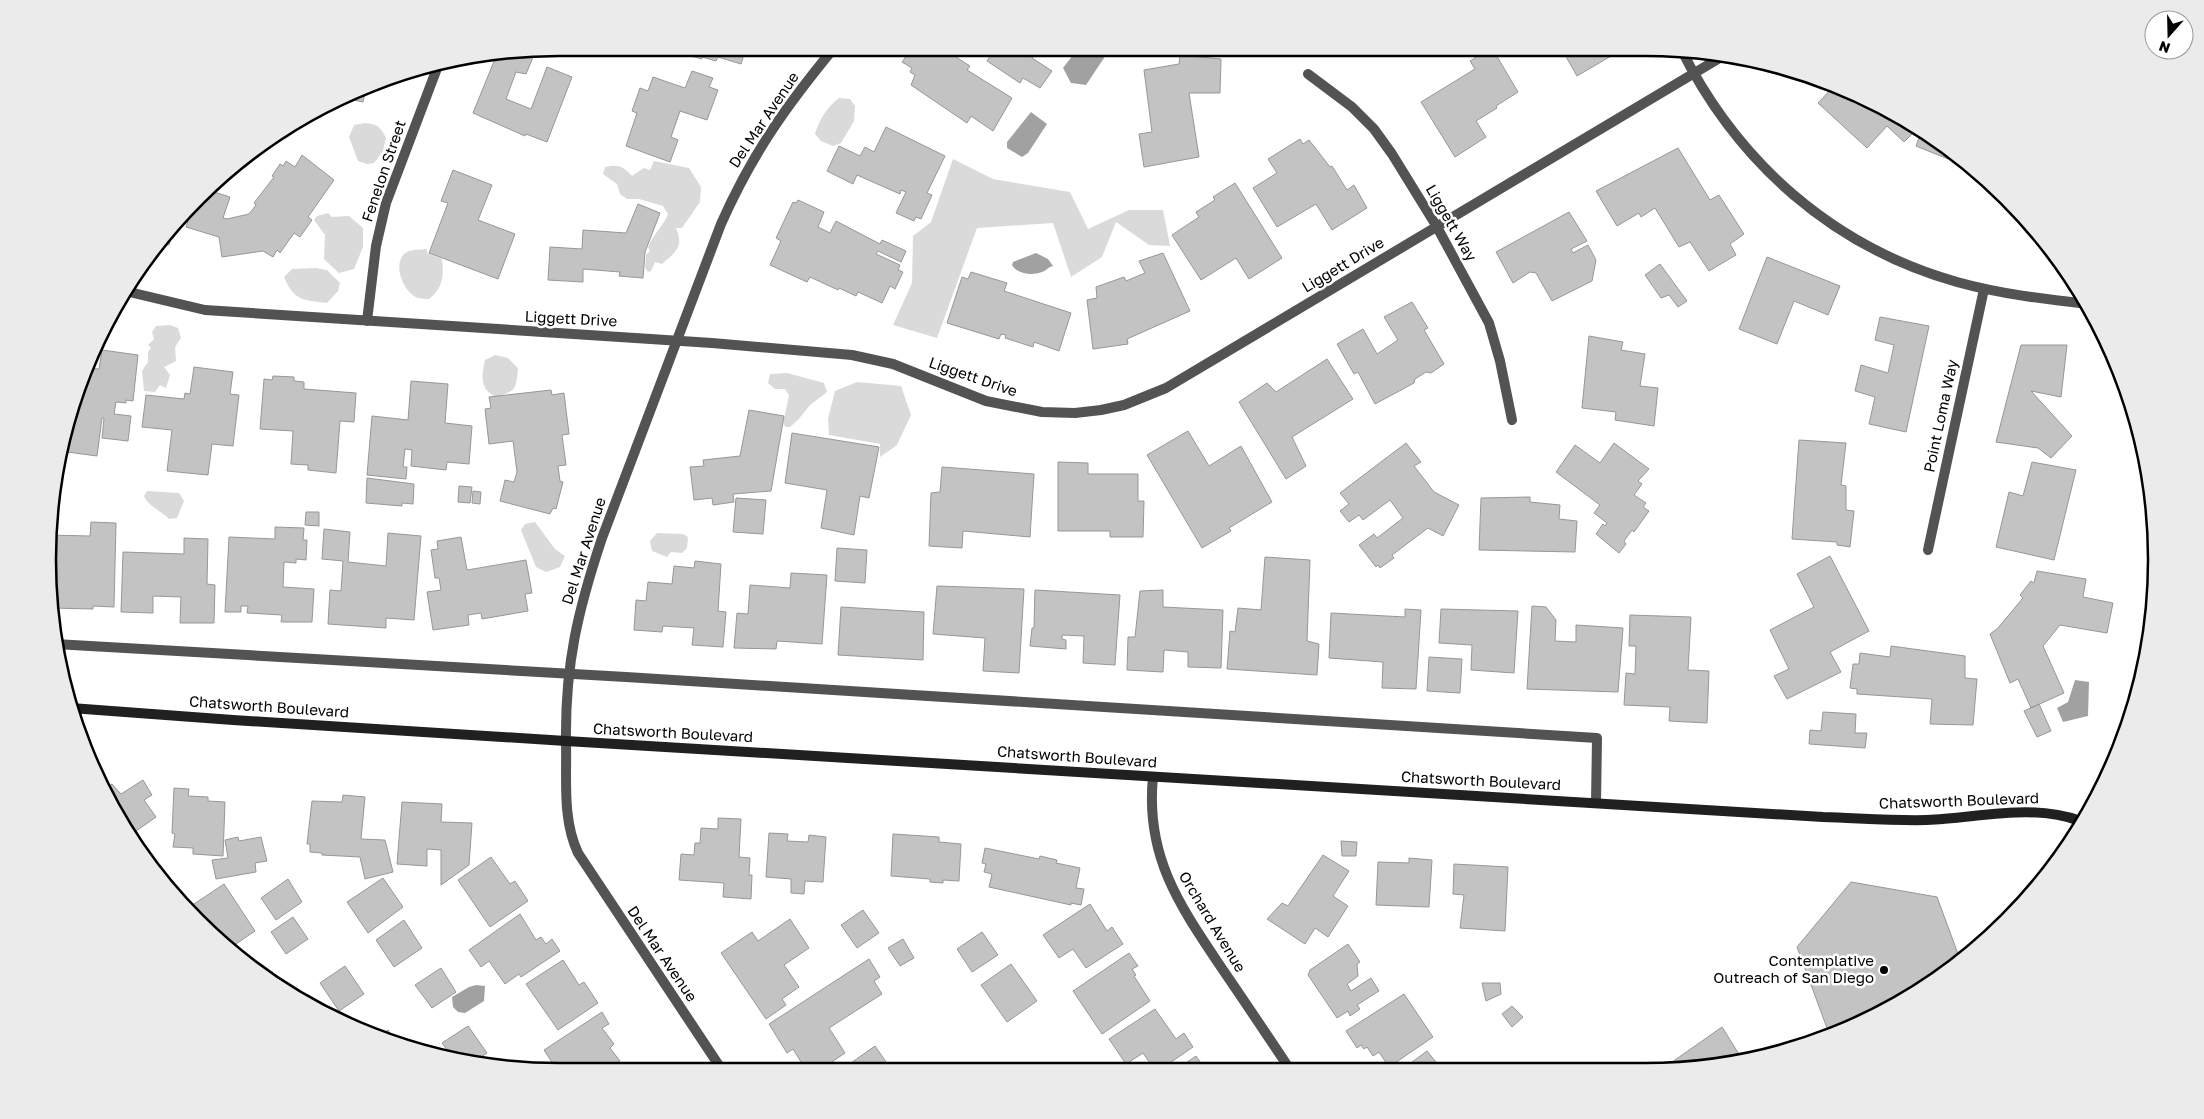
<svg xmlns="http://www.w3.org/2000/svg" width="2204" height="1119" viewBox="0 0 2204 1119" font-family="'Golos Text',sans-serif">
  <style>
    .green { fill: #dadada }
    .water { fill: #a1a1a1 }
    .building { fill: #c3c3c3; stroke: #979797 }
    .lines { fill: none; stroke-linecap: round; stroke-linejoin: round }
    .minor { stroke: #535353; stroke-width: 10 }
    .tertiary { stroke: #535353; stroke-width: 10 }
    .secondary { stroke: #202020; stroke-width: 10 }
    .poi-dot { fill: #000; stroke: #fff; stroke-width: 2 }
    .labels { text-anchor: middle; stroke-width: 5; stroke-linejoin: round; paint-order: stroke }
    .street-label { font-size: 15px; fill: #000; stroke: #fff }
    .poi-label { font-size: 15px; fill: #000; stroke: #fff; text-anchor: end }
    .rim { fill: none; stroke: #000; stroke-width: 2.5 }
  </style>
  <rect width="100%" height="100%" fill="#fff"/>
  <path class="green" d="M839 98 850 99 855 106 854 121 841 143 833 146 821 141 815 134C819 120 827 107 839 98Z
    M300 118 301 126C290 138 279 146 262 144Z
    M365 123C377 124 381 127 386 138L383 151 374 163 367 164 358 161 349 137 354 125Z
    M953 159 993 179 1070 192 1088 229 1129 210H1163L1170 246 1149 245 1116 222 1102 257 1071 277 1053 223 977 228 937 338 893 325 912 283 913 236 931 222Z
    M654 161 689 168 701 187 700 202 682 228H676C684 247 676 252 662 264L655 262 651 271 648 272 645 268 646 255 650 251 648 247C653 234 663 227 668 214L663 206 639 199H627L620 194 617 184 603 174 605 167C618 164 623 166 632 176L644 168 650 170Z
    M328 213 332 217 349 216 363 228V247L354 269 339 273 324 259 325 235 314 220 317 216Z
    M427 249V253L442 259C444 276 443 288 429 299 423 299 418 299 414 296 403 289 393 266 404 254 410 249 419 250 427 249Z
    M316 268 327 270 340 283 338 291 327 303C303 300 294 301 284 277L292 269Z
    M170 325 178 328 181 338 175 347 176 361 164 367 170 375 166 388 160 385 155 392 144 391 142 371 148 362V352L151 348 148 345 154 339 152 332 156 326Z
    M495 355 508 358 518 368C516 389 517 390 497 397 480 391 481 376 485 360Z
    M787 373 824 383 827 392 810 405 798 420 790 427H786L783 424 789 395 785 389H775L768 383 770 374Z
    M857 382 901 386 911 415 897 445 880 457V444L829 435 828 419 835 391Z
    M147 491 179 493 184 501 177 518 169 519C160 510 149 507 144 496Z
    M535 522 555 549 565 556 560 567 546 572 536 567 521 530 525 524Z
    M657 533 683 534 688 537 687 548 682 553 671 552 667 557 652 551 650 541Z"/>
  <path class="water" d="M1084 48H1104L1106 55 1086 85 1071 83 1063 68 1073 55 1080 53Z
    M1031 112 1047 124 1028 153 1022 157 1007 148V142Z
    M1036 253 1048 259 1053 266C1048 267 1046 271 1042 272 1032 276 1017 274 1012 265L1013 262Z
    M2075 680 2089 682 2088 716 2063 722 2057 708 2068 702Z
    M476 985 485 986 484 1001 465 1013 458 1012 453 1007 452 997 469 987Z"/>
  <path class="building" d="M661 48H746L741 64 718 57 716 61 702 57V59Z
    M912 48H942L970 66 967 70 1012 98 993 131 971 116 967 123 911 85 915 75 910 72 912 68 902 62Z
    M985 48H1039L1032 58 1052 71 1040 88 1023 78 1020 83 987 61 992 53Z
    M1221 48H1246L1245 54Z
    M1492 48 1518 92 1496 106 1497 108 1476 121 1486 137 1455 157 1421 102 1475 69 1470 61Z
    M1561 48 1623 49 1577 76Z
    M536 50 526 74 516 72 506 99 531 109 547 67 572 77 547 142 526 134 525 136 473 113 497 54Z
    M1180 55 1221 59 1220 93H1189L1199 157 1144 167 1139 134 1152 132 1144 70 1179 64Z
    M692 71 713 78 709 87 718 90 707 120 680 111 671 137 678 140 670 162 626 146 637 113 632 111 640 88 648 91 653 77 685 88Z
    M1834 86 1871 100 1917 129 1904 142 1887 126 1867 148 1818 103Z
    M366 88 363 102 344 98Z
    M886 127 945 156 927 193 932 195 921 219 916 217 914 221 896 213 906 192 901 190 900 194 857 175 853 184 827 171 839 146 860 156 865 147 874 152Z
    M1921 132 1951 150 1948 159 1916 146Z
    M1300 139 1303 144 1309 140 1330 167 1332 166 1347 190 1354 185 1367 208 1332 230 1316 204 1277 227 1253 188 1277 173 1268 159Z
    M1678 148 1710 200 1719 195 1744 234 1730 244 1736 255 1709 271 1690 242 1679 247 1655 208 1641 217 1639 213 1617 226 1596 191Z
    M302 155 334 180 308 217 312 220 300 237 294 233 280 253 277 250 273 257 263 251 222 257 219 237 186 227 193 205 208 190 230 197 223 218 227 219 249 214 256 205 254 203 274 177 272 176 280 164 283 166 286 161 295 167Z
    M453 170 492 185 478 220 515 234 498 279 429 253 448 203 441 201Z
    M1235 183 1282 258 1249 279 1236 258 1201 280 1172 235 1199 217 1196 212 1215 200 1213 197Z
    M798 200 824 212 818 227 830 233 836 221 880 244 882 240 906 251 901 262 878 251 876 254 900 265 898 270 903 272 895 289 890 286 882 303 858 292 856 296 839 288 838 290 810 277 807 282 770 265 781 241 776 238 793 202 796 203Z
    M638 204 660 213 645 252 643 278 619 276 620 272 583 269V282L548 280 550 247 582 249 583 230 626 233Z
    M1569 212 1587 241 1571 249 1573 253 1588 245 1596 260 1592 281 1552 301 1536 273 1530 272 1513 283 1496 252Z
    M177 220 169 245 160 242 174 222Z
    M1163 253 1190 311 1127 339 1128 344 1093 349 1087 300 1097 298 1096 287 1124 277 1126 281 1145 273 1139 261Z
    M1767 257 1840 286 1828 315 1794 301 1777 344 1739 329Z
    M1660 264 1687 301 1678 307 1669 295 1661 298 1645 275Z
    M971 272 1007 283 1004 291 1071 313 1059 351 1034 342 1033 347 1005 338 1006 335 1001 334 999 339 947 323 962 277 968 279Z
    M1412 302 1428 328 1424 330 1444 364 1431 373 1426 372 1415 379 1414 383 1375 404 1358 372 1354 374 1337 344 1363 329 1377 354 1398 340 1384 317Z
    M1880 317 1929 326 1906 432 1869 424 1875 397 1855 391 1861 365 1888 373 1894 345 1875 340Z
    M1589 336 1623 342 1621 350 1645 354 1640 386 1658 388 1654 426 1615 420 1616 412 1582 408Z
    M2021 345H2067L2061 397 2031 391 2072 436 2051 458 2038 448 1996 442Z
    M102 350 138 355 133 401 126 400V403L116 402 114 414 131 416 128 441 102 438 104 418H102L97 456 60 451 86 364V368L99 369Z
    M1327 359 1353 399 1292 437 1306 466 1286 479 1239 402 1267 383 1276 392Z
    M194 367 233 372 230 394 239 395 233 446 212 444 208 475 167 471 172 430 142 427 146 395 184 399 185 393 190 394Z
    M273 376 294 377V381L304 382V389L356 393 354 422 340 421 336 473 308 470V465L291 464 293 431 260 429 264 379 272 380Z
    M411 381 448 384 445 423 472 426 469 464 447 462 446 470 411 466 412 450 405 449 403 467H407L406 479 367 475 372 416 408 420Z
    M551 390 552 395 564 393 569 434 562 435 566 465 558 466 560 481 563 482 556 509 553 508 550 514 500 501 505 480 514 482 517 472 513 441 489 444 485 409 491 408 489 397Z
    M749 410 784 416 771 491 733 494 734 502 713 505 712 498 694 500 690 467 704 466 703 460 740 456Z
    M1188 431 1209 466 1241 446 1272 502 1229 528 1231 531 1202 548 1147 455Z
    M792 433 879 447 869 498 860 496 854 535 821 528 827 490 785 483Z
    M1799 440 1846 443 1841 485 1846 486V510L1854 511 1850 547 1837 545V542L1792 539Z
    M1406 443 1421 462 1414 466 1434 492 1459 505 1443 536 1428 528 1392 555 1394 558 1380 568 1378 565 1376 567 1359 545 1374 534 1377 538 1403 518 1390 500 1363 520 1359 515 1349 522 1340 511 1349 504 1340 493Z
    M1614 443 1649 469 1638 481 1642 484 1634 495 1646 503 1643 507 1649 511 1634 532 1632 530 1624 541 1626 544 1619 553 1596 534 1603 524 1605 526 1607 523 1594 513 1600 505 1556 472 1575 445 1600 463Z
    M1058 462 1088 463V474H1138V501H1144L1143 537H1110V531H1058Z
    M2032 462 2076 470 2054 560 1996 547 2009 492 2023 496Z
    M942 467 1034 474 1030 537 963 531 962 548 929 546 931 493 940 492Z
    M367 478 414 484 413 504 402 503V506L366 503Z
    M459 486 472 487 470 503 458 502Z
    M473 491 481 492 480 504 472 503Z
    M1530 497V502L1560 505 1559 519 1577 521 1575 552 1479 550 1481 498Z
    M736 498 766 500 763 534 733 532Z
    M306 512H319V526L305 525Z
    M91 522 116 523 114 607 93 606V609L51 608 49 535 90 536Z
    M275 527 304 528 303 540H307L306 560 296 559V563L284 562 283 587 314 589 312 622H281L282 615 247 613 248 606H241V612H225L229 537 275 539Z
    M324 529 350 532 348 562 386 566 388 533 421 536 414 620 386 618V628L328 624 330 590 341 591 343 561 322 559Z
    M461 537 467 570 526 560 532 593 525 594 528 611 482 619 481 613 468 615 469 625 433 630 427 592 441 590 439 578H435L431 550 438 549 437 541Z
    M184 538 208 539 207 584 215 585 214 623H180L181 597 153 596V613L121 612 123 552 184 554Z
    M837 548 867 550 865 583 835 581Z
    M1830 556 1869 631 1830 652 1841 672 1787 699 1774 676 1789 669 1770 630 1814 607 1797 574Z
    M1265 557 1310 560 1307 641 1319 644 1317 675 1227 669 1230 631 1235 632 1238 608 1261 610Z
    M695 561 721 564 718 611 726 612 723 647 692 645 694 628 663 626 662 632 634 630 636 600 646 601 648 582 672 584 674 566 694 568Z
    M2037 571 2086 579 2083 597 2113 603 2107 633 2060 625 2043 646 2064 693 2031 708 2018 679 2010 683 1990 634 1997 629 2023 598 2020 595 2031 581 2034 583Z
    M791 573 827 575 822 644 777 641 776 649 734 648 737 613 748 614 750 585 790 588Z
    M937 586 1024 589 1019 673 983 671 985 638 933 634Z
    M1035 590 1120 595 1115 665 1083 663 1084 636 1062 635V639L1066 640V649L1030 646 1032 628H1034Z
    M1163 590V607L1223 610 1221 668 1188 667V652L1164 650 1163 672 1127 670 1128 637H1135L1140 591Z
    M1532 606 1546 607 1556 620 1555 641 1576 642V625L1623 628 1618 692 1527 689Z
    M841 607 924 612 923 660 838 655Z
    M1405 609 1421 610 1416 689 1382 688 1383 662 1329 658 1331 613 1405 617Z
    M1441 609 1518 611 1514 673 1471 670 1472 645 1439 643Z
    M1630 615 1691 617 1688 670 1709 671 1707 723 1669 721 1670 707 1624 705 1626 673 1635 674 1636 646H1629Z
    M1891 646 1965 656V678L1977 679 1973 725 1930 724 1932 699 1857 694V689L1850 688 1853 664H1859L1860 653 1890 657Z
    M1429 657 1462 659 1460 693 1427 691Z
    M2039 704 2051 731 2037 737 2024 711Z
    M1823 712 1856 714 1855 733H1867L1865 748 1809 744 1810 730 1821 731Z
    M143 780 152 795 144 800 156 817 129 836 103 790 112 784 121 794Z
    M174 788 189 789 188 796 208 797V801L225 802 223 856 193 854V848L173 847 175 834 172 833Z
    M343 795 365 797 361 839 385 840 393 872 365 879 360 857 322 855V853L310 852V844H307L312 801 342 802Z
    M402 802 442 804 441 822 472 823 469 865 441 885V850L427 849V866L397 864Z
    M718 818 741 819 739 857 750 858 749 875H752L751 899 723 897 724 883 679 880 681 854 694 855 695 843H700L701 828 718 829Z
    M769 833 788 834 787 841 808 842 809 835 826 837 823 882 805 881 804 894 791 893V879L766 877Z
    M893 834 939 837V842L961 844 959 881 943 880V883L930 882V879L891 876Z
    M238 837 239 841 261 837 267 861 255 863 256 872 216 879 212 860 228 858 225 840Z
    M1341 841 1357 842 1356 856H1342Z
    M985 848 1039 859 1040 856 1057 860 1056 863 1080 868 1076 888 1084 889 1081 905 1071 903V905L989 887 992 874 984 872 986 864 982 863Z
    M1323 855 1349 871 1333 896 1348 906 1328 937 1315 928 1305 944 1267 919 1282 903 1288 906Z
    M491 857 510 884 515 881 528 901 490 927 458 880Z
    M1409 858 1432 860 1429 907 1376 905 1378 862 1409 863Z
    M1454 864 1508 867 1505 931 1460 928 1464 895 1453 894Z
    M383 878 403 907 368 933 347 902Z
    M288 879 302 902 276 920 261 898Z
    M1851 882 1937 897 1961 962 1844 1031 1827 1028 1797 947Z
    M224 884 255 931 230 948 198 922 183 904 187 901 191 906Z
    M1090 904 1107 931 1112 927 1123 944 1086 968 1073 949 1059 958 1043 935Z
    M863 910 879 933 857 948 841 925Z
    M520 914 536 940 541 937 546 944 552 939 560 951 521 977 519 974 505 984 489 961 481 967 469 950Z
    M293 917 308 939 286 954 271 932Z
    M790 919 809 948 784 965 799 987 782 999 786 1005 766 1019 721 953 752 932 758 941Z
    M404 920 422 948 394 967 376 940Z
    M982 932 998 955 972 972 957 949Z
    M903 939 914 958 900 966 888 948Z
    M1348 944 1360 962 1357 964 1358 976 1347 984 1351 991 1371 978 1379 991 1357 1005 1360 1009 1350 1016 1348 1011 1337 1018 1308 975 1310 970Z
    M1129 953 1138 966 1132 969 1136 975 1134 976 1150 1001 1102 1034 1073 991Z
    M869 959 880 977 874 981 882 994 829 1028 845 1053 820 1070H806L793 1049 787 1053 769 1024Z
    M563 960 579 985 584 982 598 1003 558 1030 526 984Z
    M1011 964 1037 1001 1007 1022 981 985Z
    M345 966 364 994 339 1011 320 983Z
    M441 968 456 992 432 1008 415 985Z
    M1482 983H1500L1501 994 1486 1001Z
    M1404 994 1433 1037 1389 1067 1379 1052 1373 1056 1367 1047 1364 1049 1361 1045 1357 1048 1346 1031Z
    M1512 1006 1523 1017 1512 1027 1502 1014Z
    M1155 1009 1176 1039 1184 1033 1193 1047 1161 1069H1154L1143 1053 1126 1064 1109 1039Z
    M602 1012 609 1024 602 1028 614 1044 610 1048 620 1061 607 1070H557L544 1050Z
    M468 1026 487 1053 474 1062 453 1058 442 1043Z
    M1722 1027 1742 1059 1712 1067H1665Z
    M388 1030 396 1043 379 1036Z
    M875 1046 891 1069 841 1070Z
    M1427 1051 1440 1067 1444 1064 1446 1068H1404Z
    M1196 1056 1205 1069H1177Z"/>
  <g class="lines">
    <path class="minor" d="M1308 74 1352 107 1374 129 1392 154 1437 227 1489 323 1500 361 1512 420
      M125 291 205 310 712 343 852 355 893 364 986 401 1042 412 1075 413 1101 410 1124 405 1166 388 1723 56
      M367 321 376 246 386 203 439 63
      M1928 550 1984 289
      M55 644 626 677 1597 738 1596 803
      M566 741C567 779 562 819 578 853L722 1070
      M1153 777C1145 857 1180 906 1223 970 1245 1002 1267 1035 1289 1068"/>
    <path class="tertiary" d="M1681 49C1738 163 1833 247 1957 282 2000 294 2044 299 2088 304
      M566 741C565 664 578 610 602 538L721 224C752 154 786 106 834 48"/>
    <path class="secondary" d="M71 708 233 720 566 741 1823 817C1858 818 1893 821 1927 820 1978 818 2032 803 2080 821"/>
  </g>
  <circle class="poi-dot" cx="1884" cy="970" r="5"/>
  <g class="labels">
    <g class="street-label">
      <text transform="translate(764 120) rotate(-56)" y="5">Del Mar Avenue</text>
      <text transform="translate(384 171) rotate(-71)" y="5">Fenelon Street</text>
      <text transform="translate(1451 223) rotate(60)" y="5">Liggett Way</text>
      <text transform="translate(1343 265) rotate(-31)" y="5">Liggett Drive</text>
      <text transform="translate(571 319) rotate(3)" y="5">Liggett Drive</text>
      <text transform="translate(973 377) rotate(19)" y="5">Liggett Drive</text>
      <text transform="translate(1941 416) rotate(-78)" y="5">Point Loma Way</text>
      <text transform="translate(584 551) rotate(-72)" y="5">Del Mar Avenue</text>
      <text transform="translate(269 707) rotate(4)" y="5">Chatsworth Boulevard</text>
      <text transform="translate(673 733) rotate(3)" y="5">Chatsworth Boulevard</text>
      <text transform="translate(1077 757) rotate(4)" y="5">Chatsworth Boulevard</text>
      <text transform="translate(1481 781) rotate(3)" y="5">Chatsworth Boulevard</text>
      <text transform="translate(1959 801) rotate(-2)" y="5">Chatsworth Boulevard</text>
      <text transform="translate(1212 922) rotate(59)" y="5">Orchard Avenue</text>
      <text transform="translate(662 954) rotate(56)" y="5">Del Mar Avenue</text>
    </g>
    <g class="poi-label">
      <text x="1874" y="966">Contemplative<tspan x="1874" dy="17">Outreach of San Diego</tspan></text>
    </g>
  </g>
  <path d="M0 0H2204V1119H0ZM559 56H1645A503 503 0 0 1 2148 559V560A503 503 0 0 1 1645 1063H559A503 503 0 0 1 56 560V559A503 503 0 0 1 559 56Z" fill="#ebebeb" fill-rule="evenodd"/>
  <path class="rim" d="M559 56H1645A503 503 0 0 1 2148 559V560A503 503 0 0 1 1645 1063H559A503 503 0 0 1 56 560V559A503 503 0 0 1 559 56Z"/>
  <g transform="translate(2169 35) rotate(200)"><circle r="24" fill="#ffffff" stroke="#999999"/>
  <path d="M0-4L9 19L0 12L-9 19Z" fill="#000000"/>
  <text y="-8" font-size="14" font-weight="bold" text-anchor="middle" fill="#000000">N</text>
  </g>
</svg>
